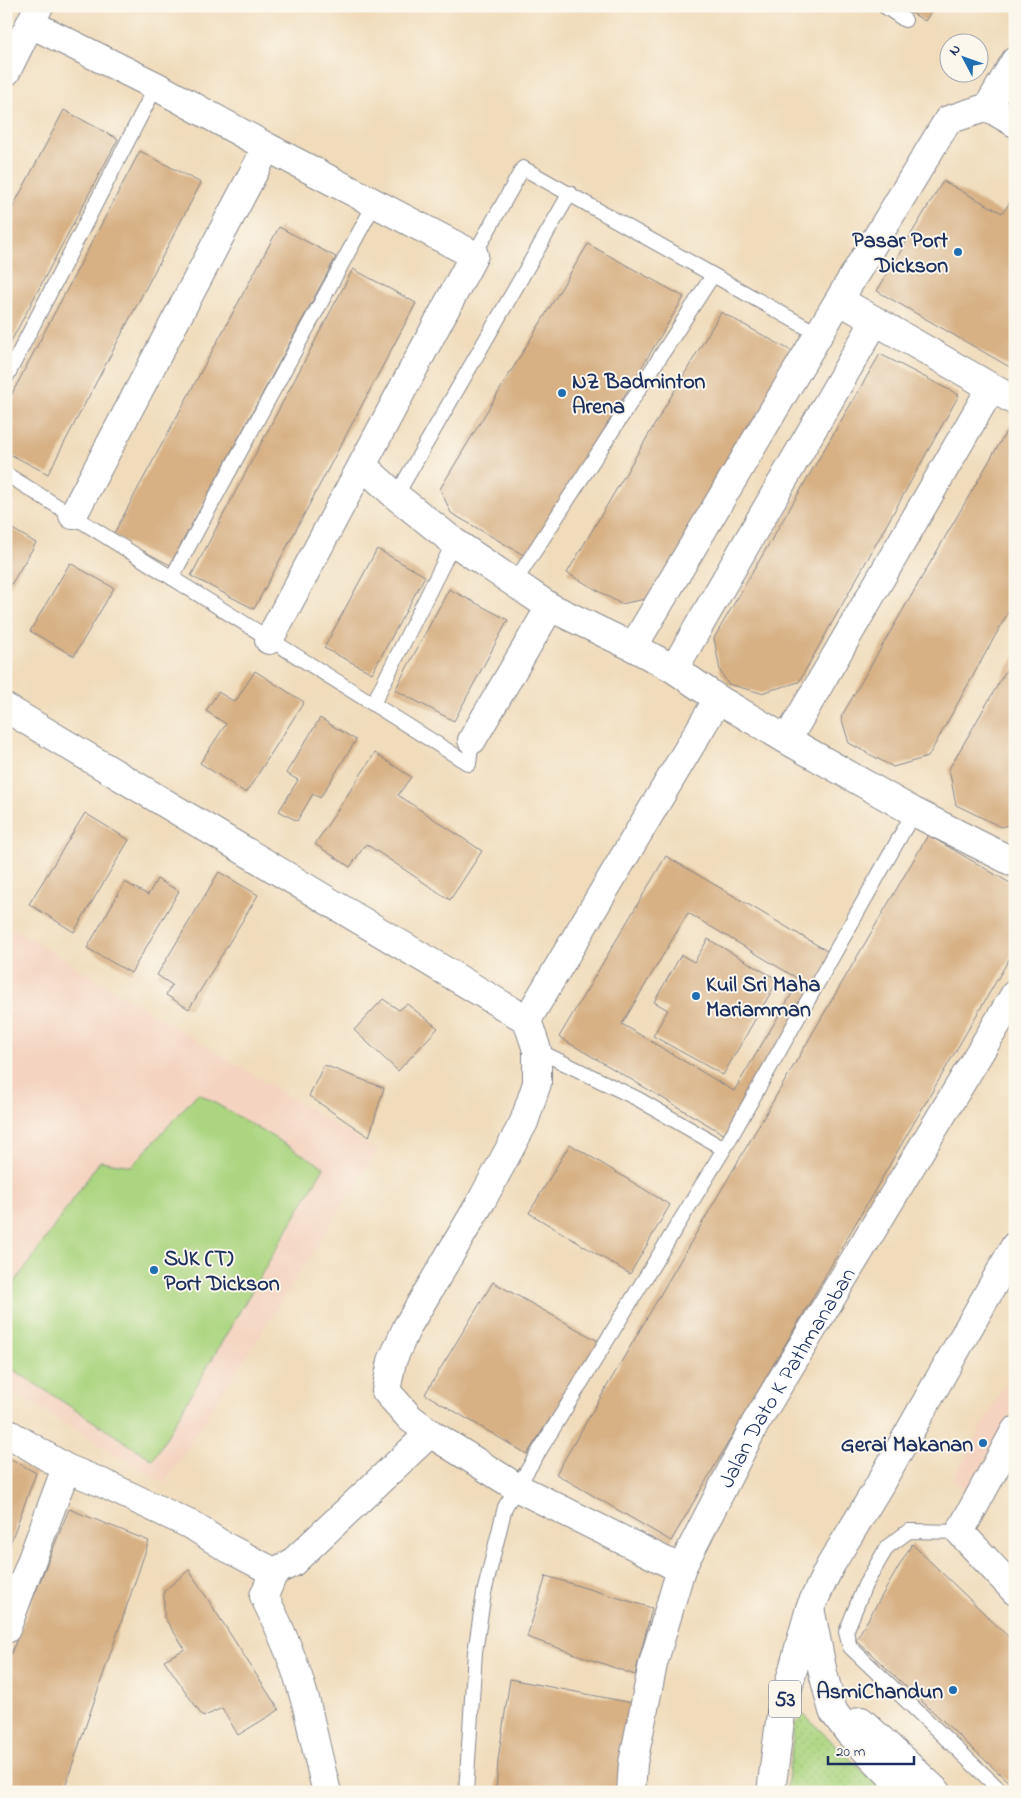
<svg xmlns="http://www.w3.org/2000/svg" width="1021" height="1798" viewBox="0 0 1021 1798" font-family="'Indie Flower',sans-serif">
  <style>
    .built { fill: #f4d3c0 }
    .grass { fill: url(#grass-dots); stroke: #63826f }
    .pitch { fill: #abd580; stroke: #63826f }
    .building { fill: #d7b084; fill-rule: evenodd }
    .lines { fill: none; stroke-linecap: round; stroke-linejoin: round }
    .lane-casing { stroke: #86868c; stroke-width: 16 }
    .street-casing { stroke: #86868c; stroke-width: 30 }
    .secondary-casing { stroke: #86868c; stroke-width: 30 }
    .primary-casing { stroke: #86868c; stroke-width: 30 }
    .lane { stroke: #fff; stroke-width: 14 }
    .street { stroke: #fff; stroke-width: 28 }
    .secondary { stroke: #fff; stroke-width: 28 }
    .primary { stroke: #fff; stroke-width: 28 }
    .poi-dot { fill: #1f6fb2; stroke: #fbf7ec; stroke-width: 2 }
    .labels { text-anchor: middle; stroke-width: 4; stroke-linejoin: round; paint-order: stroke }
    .shield { fill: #fbf7ec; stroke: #5e6b89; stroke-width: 1 }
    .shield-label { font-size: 21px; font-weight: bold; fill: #1b2f5e }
    .poi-label { font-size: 22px; font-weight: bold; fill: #1b2f5e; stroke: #fbf7ec; text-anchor: end }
    .street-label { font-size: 22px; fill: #1b2f5e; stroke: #fbf7ec }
  </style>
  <defs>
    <pattern id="grass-dots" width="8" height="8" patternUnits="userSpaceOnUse" patternTransform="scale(1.25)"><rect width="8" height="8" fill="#abd580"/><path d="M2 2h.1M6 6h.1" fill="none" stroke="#93b771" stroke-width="1.8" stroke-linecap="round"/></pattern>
  </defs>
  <rect width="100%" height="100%" fill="#fbf7ec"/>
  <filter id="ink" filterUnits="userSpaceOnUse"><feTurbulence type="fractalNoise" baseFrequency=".02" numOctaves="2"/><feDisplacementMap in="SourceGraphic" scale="10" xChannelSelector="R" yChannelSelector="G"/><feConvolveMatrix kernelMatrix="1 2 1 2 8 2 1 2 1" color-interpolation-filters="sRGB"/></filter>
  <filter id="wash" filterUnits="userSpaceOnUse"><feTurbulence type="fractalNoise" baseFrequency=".0096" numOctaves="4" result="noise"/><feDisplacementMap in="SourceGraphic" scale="20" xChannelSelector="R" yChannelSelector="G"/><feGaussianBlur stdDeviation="1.12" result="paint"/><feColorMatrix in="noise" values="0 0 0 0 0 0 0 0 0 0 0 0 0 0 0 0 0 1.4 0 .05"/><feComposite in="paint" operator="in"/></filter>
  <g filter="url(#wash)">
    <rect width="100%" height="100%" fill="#f0dcbb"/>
    <path class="built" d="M6 924 378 1151 164 1484 6 1388Z
      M1015 1366V1406L968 1490 952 1480Z"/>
    <path class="grass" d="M804 1715 885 1792H786L795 1724Z"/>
    <path class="pitch" d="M198 1093 324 1167 153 1460 6 1365V1295L100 1161 132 1166Z"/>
    <g id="blocks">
      <path class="building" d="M900 6H935L925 21Z
        M64 110 118 139 6 351V220Z
        M140 151 201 183 48 474 6 452V405Z
        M943 181 1002 213 1015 196V370L877 291Z
        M279 227 336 257 170 565 113 535Z
        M588 244 684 297 527 557 451 513 440 489Z
        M353 269 416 303 254 609 191 576Z
        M721 312 795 353 655 597 621 604 567 573Z
        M880 354 959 395 799 682 761 693 728 684 720 671 714 638Z
        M1010 425 1015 428V600L928 757 893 767 849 743 841 717Z
        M6 525 36 543 6 593Z
        M377 549 425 576 372 673 324 648Z
        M70 563 114 588 74 656 30 631Z
        M449 589 508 620 454 721 395 690Z
        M1015 655V823L1001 827 956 805 949 769Z
        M255 671 304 702 246 793 200 763 226 724 206 711 218 692 235 702Z
        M320 718 356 740 320 798 313 794 297 821 279 811 298 780 286 773Z
        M375 753 411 777 398 795 482 851 450 900 366 844 350 867 315 844Z
        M85 813 129 840 74 932 29 904Z
        M928 835 1015 886V949L671 1541 556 1474Z
        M666 856 834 955 727 1136 559 1037ZM688 913 800 980 734 1091 622 1024Z
        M219 872 258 895 189 1009 166 995 172 985 157 975Z
        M157 879 179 891 131 973 87 948 125 882 148 895Z
        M708 939 778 980 723 1075 653 1036 668 1010 654 1002 681 955 694 962Z
        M383 999 399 1010 407 1004 438 1028 398 1071 354 1030Z
        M324 1065 384 1088 369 1137 309 1096Z
        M570 1144 670 1205 630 1274 529 1213Z
        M493 1282 600 1342 527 1454 425 1394Z
        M6 1456 36 1473 6 1555Z
        M69 1509 149 1541 63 1792H6V1666Z
        M912 1544 1015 1643V1788L856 1640Z
        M189 1570 279 1710 238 1735 222 1708 203 1717 164 1660 185 1649 164 1617V1591Z
        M546 1576 652 1608 635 1675 527 1637Z
        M510 1679 632 1703 618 1792H496L498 1760Z"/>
    </g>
  </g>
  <g filter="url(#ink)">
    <use href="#blocks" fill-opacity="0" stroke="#86868c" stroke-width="1"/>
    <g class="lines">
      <g class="lane-casing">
        <path id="lane" d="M884 6 905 20
          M474 255 523 168 713 275
          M6 378 156 86
          M6 474 469 764 472 740
          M396 496 570 193
          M172 577 375 203
          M514 583 713 275 820 335
          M373 704 454 542
          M537 1050 638 1099 724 1149
          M960 1532 909 1531 887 1547 865 1585 846 1632 850 1647 1002 1792
          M466 1792 475 1652 484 1593 505 1507 724 1149 914 812"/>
      </g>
      <g class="street-casing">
        <path id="street" d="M31 24 156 86 267 147 474 255 269 640
          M6 72 39 6
          M988 107 1015 123
          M839 300 1015 401
          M363 466 396 496 454 542 550 607 633 647 674 669 718 699 787 740 914 812 1015 863
          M73 515 267 147
          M633 647 839 300 948 120 988 107 1015 61
          M674 669 875 321
          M6 708 527 1020 537 1050V1083L524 1122 482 1200 407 1327 392 1361 386 1391 410 1418 430 1433 518 1488 681 1569
          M472 740 550 607
          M787 740 991 388
          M527 1020 718 699
          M1015 1431 960 1532 1015 1591
          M6 1432 66 1468 100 1482 193 1526 224 1546 274 1572 292 1563 430 1433
          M274 1572 264 1596C281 1629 296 1666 306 1703 313 1732 319 1762 327 1792
          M6 1629 66 1468"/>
      </g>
      <g class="secondary-casing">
        <g id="secondary">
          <path id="s1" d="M631 1792 633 1763 653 1664 681 1569 755 1424 1015 994"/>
        </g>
      </g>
      <g class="primary-casing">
        <path id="primary" d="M811 1613 823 1673 833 1711 850 1734 907 1792
          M861 1721 937 1792
          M771 1792 781 1713 810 1608 830 1566 877 1489 1015 1246"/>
      </g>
      <use href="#lane" class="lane"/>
      <use href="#street" class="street"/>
      <use href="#secondary" class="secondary"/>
      <use href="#primary" class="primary"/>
    </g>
  </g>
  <g class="poi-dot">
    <circle cx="958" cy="252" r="5"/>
    <circle cx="562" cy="393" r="5"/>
    <circle cx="696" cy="996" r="5"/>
    <circle cx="154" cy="1270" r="5"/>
    <circle cx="983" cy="1443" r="5"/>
    <circle cx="953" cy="1690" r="5"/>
  </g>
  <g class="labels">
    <rect class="shield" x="769" y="1680.5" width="32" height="37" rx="4"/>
    <g class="shield-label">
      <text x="785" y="1706">53</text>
    </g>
    <g class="poi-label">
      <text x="948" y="247">Pasar Port<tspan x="948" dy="25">Dickson</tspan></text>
      <text x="572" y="388" text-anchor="start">NZ Badminton<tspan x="572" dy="25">Arena</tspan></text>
      <text x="706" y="991" text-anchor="start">Kuil Sri Maha<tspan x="706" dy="25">Mariamman</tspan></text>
      <text x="164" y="1265" text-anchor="start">SJK (T)<tspan x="164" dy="25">Port Dickson</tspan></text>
      <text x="973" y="1451">Gerai Makanan</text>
      <text x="943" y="1698">AsmiChandun</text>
    </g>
    <g class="street-label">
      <text dy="8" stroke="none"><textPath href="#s1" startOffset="448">Jalan Dato K Pathmanaban</textPath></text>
    </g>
  </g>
  <rect width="1021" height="1798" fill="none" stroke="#fbf7ec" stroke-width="25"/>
  <g transform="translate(964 58) rotate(311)"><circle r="24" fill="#fbf7ec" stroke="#a1a7b3"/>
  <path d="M0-4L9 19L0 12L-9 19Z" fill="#1f6fb2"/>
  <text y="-8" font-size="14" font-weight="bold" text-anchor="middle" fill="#1b2f5e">N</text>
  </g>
  <path d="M828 1756v8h86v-8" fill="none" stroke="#1b2f5e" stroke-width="2.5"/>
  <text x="836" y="1756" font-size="15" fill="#1b2f5e" stroke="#fbf7ec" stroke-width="4" paint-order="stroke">20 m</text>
</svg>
